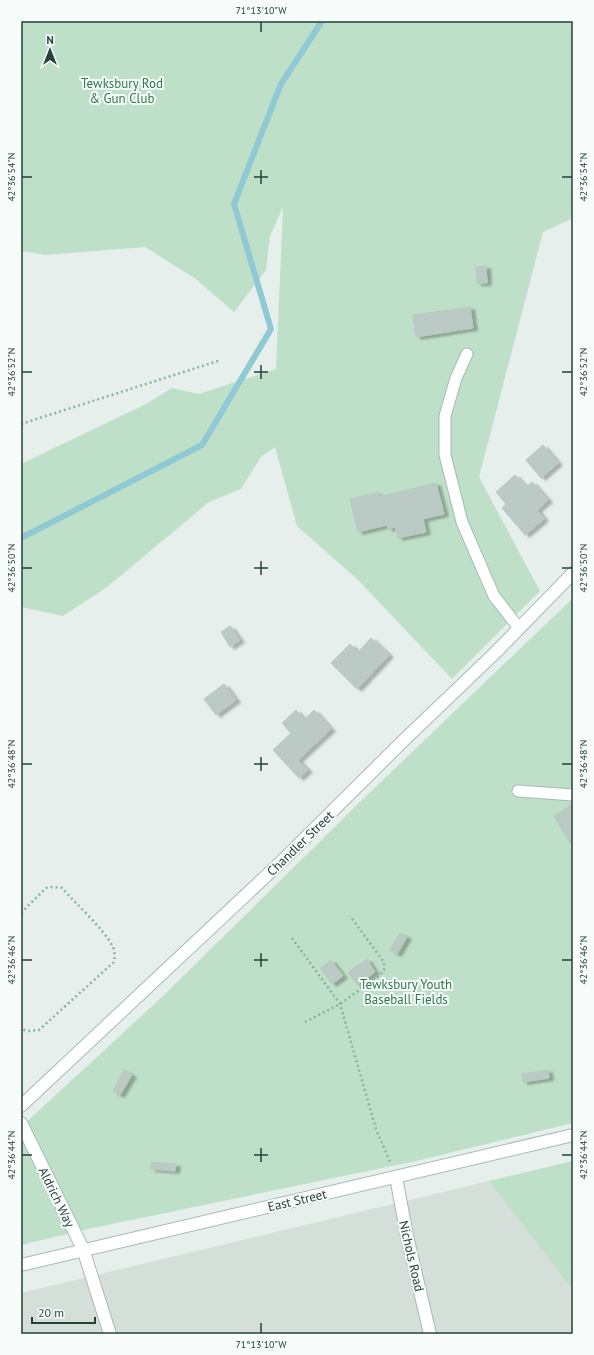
<svg xmlns="http://www.w3.org/2000/svg" width="594" height="1355" viewBox="0 0 594 1355" font-family="'PT Sans',sans-serif">
  <style>
    .built { fill: #d4dfda }
    .green { fill: #bfe0c8 }
    .lines { fill: none; stroke-linecap: round; stroke-linejoin: round }
    .stream { stroke: #8ec9d4; stroke-width: 6 }
    .building { fill: #bbcac4; stroke: #b8c9c2; filter: url(#shadow) }
    .lane-casing { stroke: #a8b8b2; stroke-width: 13 }
    .street-casing { stroke: #a8b8b2; stroke-width: 14 }
    .secondary-casing { stroke: #a4bbb3; stroke-width: 14 }
    .path { stroke: #86b3a5; stroke-width: 2.5; stroke-dasharray: 2 3; stroke-linecap: butt }
    .lane { stroke: #fff; stroke-width: 11 }
    .street { stroke: #fff; stroke-width: 12 }
    .secondary { stroke: #fff; stroke-width: 12 }
    .ticks { fill: none; stroke: #24423a; stroke-width: 1.5 }
    .labels { text-anchor: middle; stroke-width: 4; stroke-linejoin: round; paint-order: stroke }
    .park-label { font-size: 13px; fill: #2d7a4b; stroke: #f7fbf9 }
    .street-label { font-size: 13px; fill: #24423a; stroke: #f7fbf9 }
    .neatline { fill: none; stroke: #24423a; stroke-width: 1.5 }
    .ticks-label { font-size: 10px; text-anchor: middle; fill: #24423a }
  </style>
  <defs>
    <filter id="shadow"><feDropShadow dx="4.5" dy="2.5" stdDeviation="1" flood-color="#0004"/></filter>
  </defs>
  <rect width="100%" height="100%" fill="#e6efeb"/>
  <path class="built" d="M573 1161V1334H21V1293Z"/>
  <path class="green" d="M21 21H573V218L543 232 479 477 540 591 452 679 358 580 297 526 275 447 261 457 241 489 209 502 107 587 63 616 21 607V464L146 404 172 388 199 394 276 369 283 207 270 236 266 270 234 312 196 279 145 247 45 255 21 251Z
    M573 598V1123L416 1161 88 1229 21 1245V1127L163 996 362 800Z
    M573 1161V1290L489 1181Z"/>
  <g class="lines">
    <path class="stream" d="M21 538 202 445 271 329 234 204 281 84 322 21"/>
  </g>
  <path class="building" d="M486 266 487 283H477L476 267Z
    M470 307 473 328 416 337 413 315Z
    M543 445 558 463 541 478 526 460Z
    M515 475 526 487 532 482 548 500 537 510 544 519 525 535 502 508 506 504 496 492Z
    M436 483 444 514 423 519 426 532 398 538 395 527 388 529 387 525 358 532 350 499 378 492 379 497Z
    M230 626 240 640 230 647 221 632Z
    M371 638 389 655 357 689 331 663 350 644 358 652Z
    M224 684 236 700 216 715 204 699Z
    M296 710 304 720 314 710 331 729 298 760 308 770 299 778 273 750 291 733 282 723Z
    M573 804V848L554 816Z
    M400 933 407 937 397 954 390 950Z
    M367 959 375 972 357 985 348 972Z
    M331 960 343 976 332 984 320 968Z
    M124 1070 132 1075 120 1095 113 1091Z
    M548 1070 549 1078 523 1082 522 1074Z
    M151 1162 176 1164 175 1171 151 1169Z"/>
  <g class="lines">
    <g class="lane-casing">
      <path id="lane" d="M467 354 456 378 445 416V455L462 522 494 596 519 628
        M518 791 573 795"/>
    </g>
    <g class="street-casing">
      <path id="street" d="M396 1177 407 1236 430 1334
        M83 1249 110 1334"/>
    </g>
    <g class="secondary-casing">
      <path id="secondary" d="M21 1106 282 861 403 741 496 652 573 573
        M21 1123 83 1249
        M21 1265 573 1135"/>
    </g>
    <path class="path" d="M21 424 221 360
      M21 913 46 888 52 887 62 888C76 904 104 929 113 947 115 952 115 957 114 962L39 1030 28 1031 21 1029
      M292 938 340 1004 376 1129 390 1162
      M305 1022 340 1004 380 975 384 970V962L350 916"/>
    <use href="#lane" class="lane"/>
    <use href="#street" class="street"/>
    <use href="#secondary" class="secondary"/>
  </g>
  <path class="ticks" d="M261 22V32M261 170V184M22 177H32M254 177H268M562 177H572M261 365V379M22 372H32M254 372H268M562 372H572M261 561V575M22 568H32M254 568H268M562 568H572M261 757V771M22 764H32M254 764H268M562 764H572M261 953V967M22 960H32M254 960H268M562 960H572M261 1148V1162M22 1155H32M254 1155H268M562 1155H572M261 1323V1333"/>
  <g class="labels">
    <g class="park-label">
      <text x="122" y="88">Tewksbury Rod<tspan x="122" dy="15">&amp; Gun Club</tspan></text>
      <text x="406" y="989">Tewksbury Youth<tspan x="406" dy="15">Baseball Fields</tspan></text>
    </g>
    <g class="street-label">
      <text transform="translate(300 843) rotate(-44)" y="5">Chandler Street</text>
      <text transform="translate(57 1197) rotate(64)" y="5">Aldrich Way</text>
      <text transform="translate(297 1200) rotate(-13)" y="5">East Street</text>
      <text transform="translate(412 1256) rotate(77)" y="5">Nichols Road</text>
    </g>
  </g>
  <rect width="594" height="1355" fill="none" stroke="#f7fbf9" stroke-width="44"/>
  <g transform="translate(50 50)" stroke="#f7fbf9" stroke-width="3" paint-order="stroke">
  <path d="M0-3L7 15L0 10L-7 15Z" fill="#24423a"/>
  <text y="-6" font-size="11" font-weight="bold" text-anchor="middle" fill="#24423a">N</text>
  </g>
  <path d="M32 1317v6h63v-6" fill="none" stroke="#24423a" stroke-width="2"/>
  <text x="38" y="1317" font-size="12" fill="#24423a" stroke="#f7fbf9" stroke-width="3" paint-order="stroke">20 m</text>
  <rect x="22" y="22" width="550" height="1311" class="neatline"/>
  <g class="ticks-label">
    <text x="261" y="14">71°13'10"W</text>
    <text transform="translate(11 177) rotate(-90)" y="4">42°36'54"N</text>
    <text transform="translate(583 177) rotate(-90)" y="4">42°36'54"N</text>
    <text transform="translate(11 372) rotate(-90)" y="4">42°36'52"N</text>
    <text transform="translate(583 372) rotate(-90)" y="4">42°36'52"N</text>
    <text transform="translate(11 568) rotate(-90)" y="4">42°36'50"N</text>
    <text transform="translate(583 568) rotate(-90)" y="4">42°36'50"N</text>
    <text transform="translate(11 764) rotate(-90)" y="4">42°36'48"N</text>
    <text transform="translate(583 764) rotate(-90)" y="4">42°36'48"N</text>
    <text transform="translate(11 960) rotate(-90)" y="4">42°36'46"N</text>
    <text transform="translate(583 960) rotate(-90)" y="4">42°36'46"N</text>
    <text transform="translate(11 1155) rotate(-90)" y="4">42°36'44"N</text>
    <text transform="translate(583 1155) rotate(-90)" y="4">42°36'44"N</text>
    <text x="261" y="1348">71°13'10"W</text>
  </g>
</svg>
